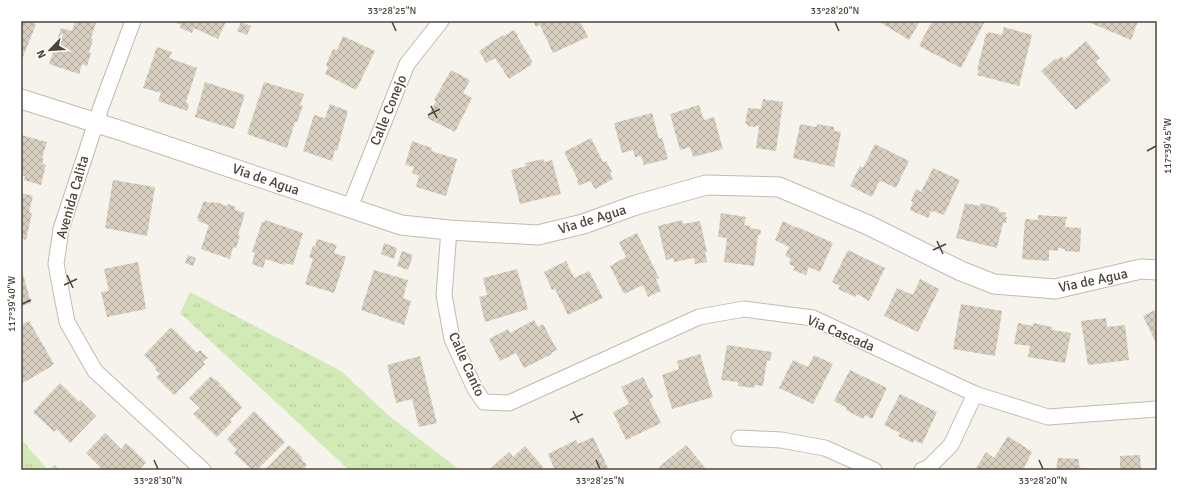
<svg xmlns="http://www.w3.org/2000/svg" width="1178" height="491" viewBox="0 0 1178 491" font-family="Signika,sans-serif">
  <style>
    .grass { fill: url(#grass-tufts) }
    .building { fill: url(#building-cross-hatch) }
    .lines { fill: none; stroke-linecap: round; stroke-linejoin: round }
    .minor-casing { stroke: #c2bbae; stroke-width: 17 }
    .tertiary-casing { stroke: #c2bbae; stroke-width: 21 }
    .minor { stroke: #fff; stroke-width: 15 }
    .tertiary { stroke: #fff; stroke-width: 19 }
    .ticks { fill: none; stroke: #4b4439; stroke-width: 1.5 }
    .labels { text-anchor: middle; stroke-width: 3; stroke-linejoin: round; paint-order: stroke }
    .street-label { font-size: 14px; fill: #4b4439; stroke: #fff }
    .neatline { fill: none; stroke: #4b4439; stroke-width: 1.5 }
    .ticks-label { font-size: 10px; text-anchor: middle; fill: #4b4439 }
  </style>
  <defs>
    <pattern id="grass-tufts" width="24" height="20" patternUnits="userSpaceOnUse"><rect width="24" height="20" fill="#d2eab5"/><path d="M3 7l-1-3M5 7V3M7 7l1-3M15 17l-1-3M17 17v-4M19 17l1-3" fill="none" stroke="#b6ca9c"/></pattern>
    <pattern id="building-cross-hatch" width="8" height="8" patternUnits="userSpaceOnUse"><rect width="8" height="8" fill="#d8cfc1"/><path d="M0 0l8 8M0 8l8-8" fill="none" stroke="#b1aa9e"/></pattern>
  </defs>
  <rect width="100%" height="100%" fill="#f6f3ec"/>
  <path class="grass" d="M190 292 341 371 388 415 460 470H349L180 313Z
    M21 439 48 470 55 465 61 470H21Z"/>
  <path class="building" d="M21 21H28L36 24 21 62Z
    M75 21H90L96 23 91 38 93 39 89 53H91L87 66 82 64 79 74 49 64 61 28 72 31Z
    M174 21H226L218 39 194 28 192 33 180 28 181 25 174 22Z
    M533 21H580L588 37 553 53 540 25 536 27Z
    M878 21H920L909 40Z
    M932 21H985L961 68 919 46Z
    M1086 21H1138L1131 40Z
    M241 22 251 26 247 35 237 31Z
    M1004 27 1032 35 1019 86 977 75 979 70H977L986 34H988V32L1002 35Z
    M514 30 518 35 517 36 532 61 531 65 509 79 495 58 486 63 479 51 503 35 504 36Z
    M343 36 375 51 356 90 325 74 328 67 326 65 333 49 337 50Z
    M1086 41 1100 58 1096 62 1111 80 1076 110 1041 71 1056 58 1057 60 1062 56 1064 60Z
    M157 47 172 52 169 58 197 68 186 102 189 104 187 111 158 101 161 93 143 88Z
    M451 70 470 80 463 93 472 98 455 132 427 118 436 101 434 100Z
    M205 82 245 95 234 129 195 117Z
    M264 82 304 94 300 105 303 106 297 122H295L287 148 247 134Z
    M763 99 783 102 776 151 756 148 759 126 756 125V127L747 126 748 124H745L748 108 761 109Z
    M330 104 348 111 337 151 335 150 332 161 303 151 314 115 325 118Z
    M699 105 704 120 714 117 723 149 693 157 690 147 680 150 670 114Z
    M652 113 659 139 662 138 668 159 644 165 641 156 635 157 633 150 622 153 614 123Z
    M800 124 816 127 817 124 834 127V131L841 132 834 167 793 158Z
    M21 135 47 142 42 158H44L42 164 46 165 41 185 24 180 25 176 21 175Z
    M591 138 603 162 606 161 612 172H610L613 179 595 189 591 182 589 181 579 186 577 181 578 180 564 152Z
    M412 141 432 148 431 151 457 159 446 196 416 187 419 176 412 173 414 167 405 165Z
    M875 144 909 161 896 188 881 181 880 182H879L872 197 850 186 860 166 863 168Z
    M543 159 544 162 552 160 561 194 520 204 511 170 526 166 525 163Z
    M933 168 960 180 944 215 933 211V212L931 211 928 218 910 210 913 202 911 201 916 189 921 192Z
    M113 180 155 187 147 236 105 228Z
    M21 193 33 196 29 212 32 213 26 240 21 238Z
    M204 201 211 203 212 202 216 203V202L227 206 228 204 236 207 235 210 245 213 238 235 240 236 236 248 233 247 230 259 201 249 209 225 198 221 199 219 197 218Z
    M965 203 980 206 981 203 999 208 998 211 1006 213 1005 217H1007L1006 223H1003L997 248 956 238Z
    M721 213 746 217 744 225 750 226V228L761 230 760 235H758L754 266 724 262 727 238 718 237Z
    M1038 215 1067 217V219H1066L1065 227 1081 228 1080 252 1065 251V249L1058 248V251L1049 250V261L1022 259 1025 219 1038 220Z
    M265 220 303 233 293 265 285 263 284 265 266 259 263 268 252 264 255 253 252 252 262 222 264 223Z
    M682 220 683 224 700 221 707 252H705L707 262 695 264 694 258 674 262 673 258 666 260 658 226Z
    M783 221 797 228 798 227 833 243 820 272 809 267 806 275 793 270 795 267 789 264 791 259 785 256 789 247 775 240Z
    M637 233 659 278 656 279 661 291 648 297 643 285 624 294 610 266 626 257 619 242Z
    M317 239 337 245 334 253 346 257 334 293 305 284 313 259 309 257 313 246 315 247Z
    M384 243 397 248 394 259 381 254Z
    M848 250 885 268 869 301 857 294 855 297 838 289 840 286 832 282Z
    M402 251 413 255 408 270 397 266Z
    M188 255 196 258 193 266 185 263Z
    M566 261 574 278 589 271 603 298 568 315 555 289 552 290 544 272Z
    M138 262 146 309 107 317 101 292 109 291 104 269Z
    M21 267 31 303 21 306Z
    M517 269 528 309 485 322 479 297 487 295 483 278Z
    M374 270 408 280 403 298 411 301 404 325 361 310Z
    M920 279 939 289 918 332 884 316 897 288 913 295Z
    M961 304 1002 311 995 356 953 349Z
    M1157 309V345L1143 316Z
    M1106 318 1107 327 1125 325 1129 360 1088 365 1081 321Z
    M534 320 538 327 543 324 557 350 551 353 552 354 524 368 516 353 500 361 489 339 508 329 510 333Z
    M29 321 54 364 51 365 52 366 21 384V325Z
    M1018 323 1033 326V323L1052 327V330L1071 333 1065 363 1028 357 1030 346 1014 344Z
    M171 327 197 353 200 350 208 358 203 362 205 364 174 395 156 377 160 374 155 369 156 367 144 355Z
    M727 345 772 352 770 361 767 360 763 386 755 385 754 388 738 386V382L721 380Z
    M700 354 713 397 672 409 662 375 679 369 677 361Z
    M814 355 833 364 813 404 779 388 793 360 808 367Z
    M420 356 437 423 419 427 412 399 396 403 387 365Z
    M850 370 887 388 872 419 865 415 863 419 846 410 847 408 834 401Z
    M211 376 214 380 215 379 221 384 219 386 221 387 222 386 242 407 230 420 232 422 217 437 193 414 200 408 189 398Z
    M643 377 653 397 649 399 661 423 626 440 613 412 629 404 621 387Z
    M60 383 79 402 80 400 96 416 70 443 57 429 54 432 33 412Z
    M900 394 937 412 922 444 914 440 913 443 898 436 900 433 884 425Z
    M254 411 285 442 257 470H252L234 453 237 450 227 439Z
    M105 433 121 449 126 443 146 462 139 470H100L101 468 86 453Z
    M1008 436 1032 452 1023 470H978L976 468 986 452 994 458Z
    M593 437 609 470H555L548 454 576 440 578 444Z
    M289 445 302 457 301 459 307 465 305 467 308 470H265Z
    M686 445 687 446 707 470H658L660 468 659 467Z
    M525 446 543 467 541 469 542 470H489L509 452 513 457Z
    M1140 455 1141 470H1120V456Z
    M1058 458 1079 459V466H1081L1080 468H1089V470H1056Z"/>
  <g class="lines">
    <g class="minor-casing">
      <path id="minor" d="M133 21 101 107 61 229 56 264 67 322 95 371 203 470
        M350 207 407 64 441 21
        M449 230 444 295 452 339 475 389 484 402 509 403 699 317 744 309 813 318 975 394 1048 417 1157 409
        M739 438 781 440 825 448 874 470
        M922 470 928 468 951 445 975 394"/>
    </g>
    <g class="tertiary-casing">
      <path id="tertiary" d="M21 99 122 131 401 225 449 230 538 235 583 224 636 205 706 185 779 187 868 225 961 271 994 284 1055 289 1141 269 1157 270"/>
    </g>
    <use href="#minor" class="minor"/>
    <use href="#tertiary" class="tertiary"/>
  </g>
  <path class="ticks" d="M392 22 396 31M835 22 839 31M431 106 437 118M428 115 440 109M1147 151 1156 146M937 241 943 254M933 250 946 244M67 275 73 288M64 285 77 279M22 304 31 300M573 411 579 423M570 420 583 414M154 460 158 469M596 460 600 469M1039 460 1043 469"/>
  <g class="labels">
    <g class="street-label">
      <text transform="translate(388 110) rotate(-68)" y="5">Calle Conejo</text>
      <text transform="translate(266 179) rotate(19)" y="5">Via de Agua</text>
      <text transform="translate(72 197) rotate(-74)" y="5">Avenida Calita</text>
      <text transform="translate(592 219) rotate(-17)" y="5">Via de Agua</text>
      <text transform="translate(1093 280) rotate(-12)" y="5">Via de Agua</text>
      <text transform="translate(841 333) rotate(23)" y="5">Via Cascada</text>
      <text transform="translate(467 364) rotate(66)" y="5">Calle Canto</text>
    </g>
  </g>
  <rect width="1178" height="491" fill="none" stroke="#ffffff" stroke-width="44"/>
  <g transform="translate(50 50) rotate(245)" stroke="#ffffff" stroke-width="3" paint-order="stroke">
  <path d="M0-3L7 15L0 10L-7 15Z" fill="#4b4439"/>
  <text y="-6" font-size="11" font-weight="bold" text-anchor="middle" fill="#4b4439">N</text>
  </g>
  <rect x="22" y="22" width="1134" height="447" class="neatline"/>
  <g class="ticks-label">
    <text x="392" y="14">33°28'25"N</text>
    <text x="835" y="14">33°28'20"N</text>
    <text transform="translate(1167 146) rotate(-90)" y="4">117°39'45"W</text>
    <text transform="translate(11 304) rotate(-90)" y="4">117°39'40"W</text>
    <text x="158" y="484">33°28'30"N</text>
    <text x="600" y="484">33°28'25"N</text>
    <text x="1043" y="484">33°28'20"N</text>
  </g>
</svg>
